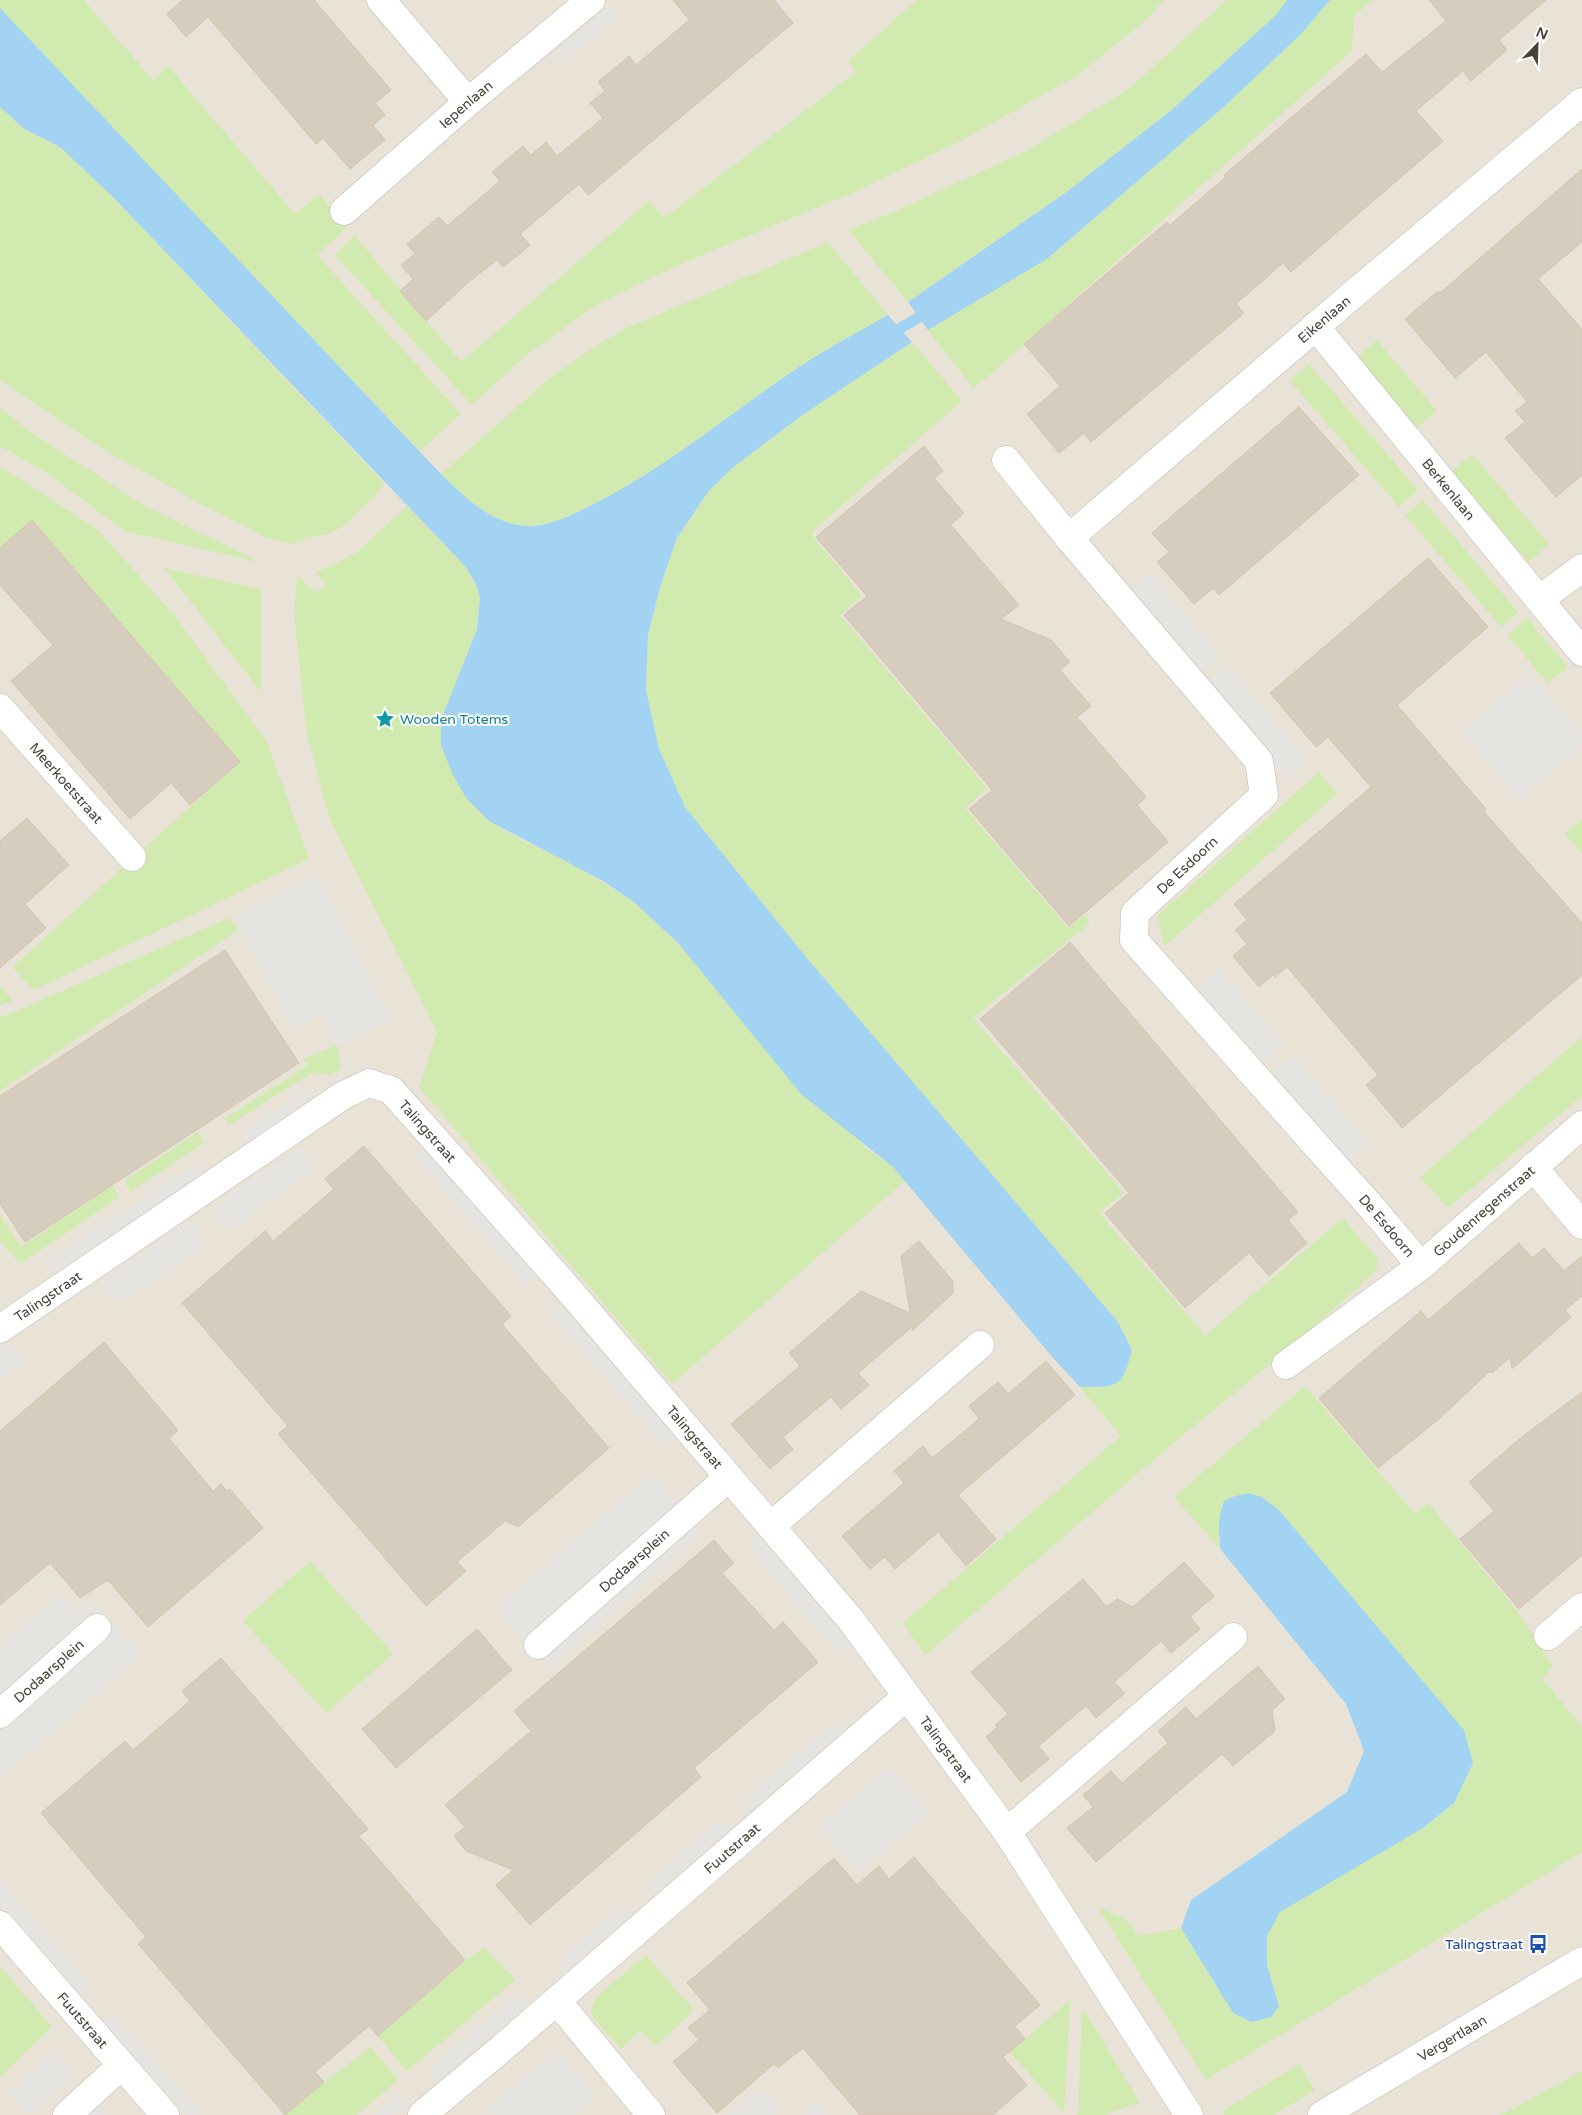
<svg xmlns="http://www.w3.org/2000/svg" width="1582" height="2115" viewBox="0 0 1582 2115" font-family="'Varela Round',sans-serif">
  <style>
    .residential { fill: #e9e3d7 }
    .green { fill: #d1eab0 }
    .parking { fill: #e6e4e0 }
    .water { fill: #a3d3f3 }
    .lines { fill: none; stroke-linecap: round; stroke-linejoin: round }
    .stream { stroke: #a3d3f3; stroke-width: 11 }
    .building { fill: #d7cdbe; stroke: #d2c5b0 }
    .minor-casing { stroke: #c1b9ab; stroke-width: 29 }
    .minor { stroke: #fff; stroke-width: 28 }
    .labels { text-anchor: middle; stroke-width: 4; stroke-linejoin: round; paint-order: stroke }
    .street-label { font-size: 14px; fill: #494237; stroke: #fff }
    .culture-label { font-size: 14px; fill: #0d838f; stroke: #fff; text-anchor: start }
    .transit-label { font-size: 14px; fill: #164399; stroke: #fff; text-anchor: end }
  </style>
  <rect width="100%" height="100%" fill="#f5f1e9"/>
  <path class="residential" d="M0 0H1582V2115H0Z"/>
  <path class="green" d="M0 0H84L153 80 168 66 295 214 319 194 347 227 317 255 461 414 420 451 0 10Z
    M917 0H1164L1144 22 1078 75 961 141 855 192 695 258 645 281 593 307 524 357 472 405 335 255 355 236 461 362 649 201 664 218 856 72 848 61Z
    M1227 0H1287L1277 14 1174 108 1068 191 908 302 848 230 896 211 1028 150 1130 88Z
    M1330 0H1373L1354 16 1352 51 992 373 973 388 928 330 1047 259 1226 105 1301 34Z
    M0 107 24 129 60 147 116 200 385 484 378 491 379 492 342 527 329 534 312 537 292 544 267 538 206 507 96 445 0 380Z
    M828 242 888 315C858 332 828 348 799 367 729 414 664 470 588 507 570 516 547 527 526 526 490 523 466 498 441 474L551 377 600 343 629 327Z
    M1377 340 1437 411 1416 429 1357 358Z
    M912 342 962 401 815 529 812 535 862 596 840 615 987 788 965 808 1068 928 1085 915 1090 923 973 1018 1124 1193 1099 1213 1205 1335 1343 1218 1378 1259 1377 1268 1372 1275 1273 1362 1190 1429 925 1655 903 1623 1121 1436 1080 1387H1109L1132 1350 1118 1322 806 957 685 807 659 749 646 690 648 635 661 584 677 538 708 492 731 469 801 416Z
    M1309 364 1418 490 1399 507 1290 381Z
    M0 407 25 428 143 505 262 563 124 531 50 475 0 446Z
    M1472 454 1549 544 1529 562 1451 472Z
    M0 466 97 529 175 616 267 742 309 859 34 990 12 967 240 762 33 521 0 548Z
    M1423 500 1518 612 1501 627 1405 515Z
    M407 506 465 566 476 584 480 598 477 629 451 694 489 821 526 842 575 865 635 903 678 943 866 1148 893 1167 905 1181 672 1384 419 1087 437 1032 330 820 307 735 294 613 297 578 298 576 316 593 326 584 315 572 331 566 357 552Z
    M164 568 261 589V692Z
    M1527 618 1568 667 1548 683 1507 635Z
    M1319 772 1337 794 1165 946 1157 916Z
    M1582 819V854L1565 834Z
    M229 918 238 930 0 1091V1018Z
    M0 986 13 1001 0 1005Z
    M1582 1037V1096L1448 1208 1420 1177Z
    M337 1045 341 1069 328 1075 313 1072 229 1125 224 1119 308 1065 303 1059Z
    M198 1132 204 1143 130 1192 124 1181Z
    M112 1185 120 1197 20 1264 0 1241V1215L21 1247Z
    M1305 1386 1415 1514 1428 1503 1518 1612 1553 1666 1542 1678 1582 1727V1852L1206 2080 1098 1907 1126 1920 1138 1936 1181 1928 1233 2013 1252 2022 1271 2017 1279 2006 1267 1965V1936L1280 1911 1423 1828 1454 1803 1218 1536 1221 1550 1174 1497Z
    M310 1561 393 1654 326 1713 243 1621Z
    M485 1947 515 1980 407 2071 378 2036 465 1961Z
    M646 1955 694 2010 656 2046 640 2031 621 2049 593 2018 591 2008 596 1997Z
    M0 1966 52 2027 0 2077Z
    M1070 2000 1064 2113 1010 2052Z
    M1082 2007 1140 2103 1105 2115H1078Z
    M371 2047 398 2080 357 2115H285L324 2082Z
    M1299 2064 1315 2090 1274 2115H1225L1221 2112Z
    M1582 2071V2115H1501Z"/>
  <path class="parking" d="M607 7 616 17 563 63 555 53Z
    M1150 573 1220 656 1199 675 1129 591Z
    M1227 665 1307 760 1286 778 1206 683Z
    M1530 674 1582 736V745L1520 799 1463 732Z
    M318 876 391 1018 337 1045 322 1016 294 1030 236 917Z
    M1219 969 1285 1045 1262 1062 1198 988Z
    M1292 1055 1369 1143 1348 1160 1272 1072Z
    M308 1090 314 1100 244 1145 247 1129Z
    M424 1145 537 1276 527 1285 414 1154Z
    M302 1147 314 1170 228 1231 212 1207Z
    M195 1165 208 1170 53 1275 45 1263Z
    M191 1222 207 1244 117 1305 100 1282Z
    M561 1305 675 1437 664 1445 551 1313Z
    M9 1342 24 1364 0 1380V1348Z
    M651 1475 703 1532 549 1669 496 1608Z
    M756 1534 855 1648 837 1651 751 1551Z
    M60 1596 80 1615 95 1604 141 1654 0 1778V1646Z
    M833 1724 848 1728 748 1814 751 1794Z
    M889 1767 929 1813 859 1873 819 1827Z
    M718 1822 735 1825 650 1897 642 1888Z
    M0 1882 88 1984 82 1997 0 1902Z
    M618 1909 633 1912 561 1974 562 1958Z
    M514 1998 531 2001 430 2086 432 2067Z
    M117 2018 202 2115H185L102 2020Z
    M557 2050 596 2097 574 2115H494L488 2108Z
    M54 2052 74 2074 29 2115 10 2093Z
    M762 2087 781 2110 775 2115H729Z
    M397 2097 413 2101 396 2115H377Z
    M818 2102 830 2115H803Z
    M99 2105 108 2115H88Z"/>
  <path class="water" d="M1287 0H1330L1301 34 1226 105 1047 259 928 330 908 302 1068 191 1174 108 1277 14Z
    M0 8 441 474C466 498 490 523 526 526 547 527 570 516 588 507 664 470 729 414 799 367 828 348 858 332 888 315L912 342 801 416 731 469 708 492 677 538 661 584 648 635 646 690 659 749 685 807 806 957 1118 1322 1132 1350C1122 1388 1119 1387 1080 1387L1054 1359 893 1167 801 1094 678 943 635 903 603 881 489 821 466 798 452 773 441 745V720L477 629 480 598 476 584 465 566 116 200 60 147 24 129 0 107Z
    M1249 1493 1262 1497 1279 1510 1464 1730 1473 1763 1454 1803 1423 1828 1280 1912 1267 1936V1965L1279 2006 1271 2017 1252 2022 1233 2013 1181 1928 1191 1900 1347 1792 1364 1751 1346 1704 1221 1550C1218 1532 1218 1518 1224 1501L1235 1496Z"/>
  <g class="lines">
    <path class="stream" d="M888 336 932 309"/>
  </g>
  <path class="building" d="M182 0H314L391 90 375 103 385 115 373 125 385 140 350 169 323 138 316 144 208 17 186 37 167 14Z
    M673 0H774L793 23 588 195 579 184 520 234 530 245 517 256 503 267 497 260 470 281 426 321 400 291 413 279 401 265 415 254 407 244 439 217 447 226 500 181 492 172 523 146 531 155 546 142 557 156 603 118 590 103 605 91 598 82 629 56 636 65 689 20Z
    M1429 0H1546L1499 40 1507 50 1471 81 1463 71 1416 111 1443 141 1291 272 1283 263 1236 304 1244 313 1091 442 1084 433 1059 453 1027 414 1060 386 1024 344 1167 222 1170 225 1226 177 1224 175 1366 54 1382 72 1446 21Z
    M1582 169V242L1538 279 1582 329V475L1556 497 1505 438 1525 422 1515 411 1527 402 1486 352 1455 378 1405 319 1438 291 1440 293Z
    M1299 407 1359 475 1219 595 1213 588 1194 604 1157 562 1169 552 1152 533Z
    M924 446 943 471 934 478 964 513 951 525 1019 605 1001 619 1051 640 1070 662 1060 670 1091 706 1077 717 1146 797 1137 805 1168 842 1069 926 969 809 992 790 844 615 867 596 816 537Z
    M32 520 240 762 190 805 171 783 130 819 11 681 53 645 0 585V548Z
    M1428 558 1488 627 1397 705 1486 809 1484 812 1582 923V975L1402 1128 1366 1085 1378 1075 1287 967 1275 977 1273 975 1259 987 1233 956 1247 944 1235 930 1247 920 1234 904 1371 787 1328 737 1316 747 1270 693Z
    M27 818 69 865 25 904 46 928 0 968V841Z
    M1070 942 1298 1212 1288 1220 1307 1243 1269 1276 1249 1253 1185 1308 1105 1213 1129 1193 980 1019Z
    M225 950 299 1063 25 1242 0 1204V1096Z
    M364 1146 511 1316 502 1324 609 1448 518 1527 505 1521 457 1562 466 1571 426 1606 278 1434 288 1426 182 1303 265 1231 273 1241 334 1189 325 1179Z
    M919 1241 953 1281V1293L912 1331V1327L858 1373 869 1385 841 1409 831 1397 783 1437 793 1449 770 1469 731 1424 800 1366 789 1353 861 1291 910 1313 901 1256Z
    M1519 1243 1532 1258 1544 1248 1564 1271 1582 1256V1296L1565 1310 1571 1317 1512 1369 1510 1357 1492 1373 1490 1371 1439 1419 1378 1468 1319 1398 1421 1311 1428 1320Z
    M104 1342 178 1430 169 1438 213 1491 221 1484 227 1491 230 1489 263 1528 148 1627 108 1580 80 1598 50 1563 0 1605V1431Z
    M1046 1361 1075 1395 958 1495 996 1539 966 1566 938 1532 895 1569 885 1557 870 1569 842 1536 904 1483 894 1471 923 1446 932 1458 979 1419 969 1406 998 1382 1008 1394Z
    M1582 1392V1555L1519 1609 1460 1539 1494 1511 1469 1482 1523 1436Z
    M714 1540 734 1563 722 1573 774 1630 783 1622 818 1662 694 1768 701 1777 530 1925 496 1885 513 1870 466 1851 454 1836 465 1827 445 1805 531 1731 514 1711Z
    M1184 1562 1214 1596 1190 1617 1200 1629 1171 1653 1161 1641 1138 1661 1114 1682 1125 1693 1096 1718 1086 1706 1063 1725 1039 1746 1049 1759 1021 1782 986 1737 997 1727 995 1725 1008 1714 971 1672 1083 1579 1107 1607 1117 1599 1133 1607Z
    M477 1629 512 1670 396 1768 362 1729Z
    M221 1658 368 1829 359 1836 465 1960 378 2036 369 2026 315 2072 324 2082 285 2115 138 1944 146 1937 41 1813 125 1741 133 1750 190 1701 182 1691Z
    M1258 1666 1285 1699 1272 1710 1275 1731 1233 1766 1222 1754 1096 1862 1067 1828 1093 1807 1083 1795 1111 1771 1122 1783 1168 1743 1158 1731 1186 1707 1196 1719Z
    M914 1857 1040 2005 1015 2026 1025 2039 1003 2057 1027 2085 993 2115H860L803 2048 778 2068 774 2064 717 2113 673 2062 699 2040 688 2028 710 2010 687 1983 834 1858 857 1885 879 1866 889 1879Z"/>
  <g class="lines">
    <g class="minor-casing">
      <g id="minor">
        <path d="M381 0 468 102"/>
        <path id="s1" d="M344 211 468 102 591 0"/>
        <path id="s2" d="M1315 326 1582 652"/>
        <path id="s3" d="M1006 460 1069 538 1259 761 1264 795 1135 913 1134 940 1373 1209 1421 1266"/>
        <path id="s4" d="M1069 538 1350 297 1582 102"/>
        <path d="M1540 599 1582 568"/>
        <path id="s5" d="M0 708 132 857"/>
        <path d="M1533 1167 1582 1225"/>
        <path id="s6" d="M0 1329 342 1096 369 1083 391 1090 562 1282 851 1620 1007 1832 1189 2115"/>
        <path id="s7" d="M1286 1365 1421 1266 1582 1125"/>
        <path d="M771 1526 980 1345"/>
        <path d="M1548 1636 1582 1607"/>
        <path id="s8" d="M538 1645 729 1477"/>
        <path id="s9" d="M0 1714 97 1628"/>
        <path d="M1007 1832 1233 1637"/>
        <path id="s10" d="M0 1925 165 2115"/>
        <path d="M557 2001 651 2115"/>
        <path d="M67 2115 121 2066"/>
        <path id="s11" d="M422 2115 501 2049 907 1696"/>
        <path id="s12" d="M1322 2115 1582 1961"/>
      </g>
    </g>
    <use href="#minor" class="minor"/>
  </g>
  <defs>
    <g id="sight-bare" transform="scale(1.5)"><path d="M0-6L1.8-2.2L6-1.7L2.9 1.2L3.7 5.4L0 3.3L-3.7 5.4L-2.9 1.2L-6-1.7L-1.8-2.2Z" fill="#0f9aa8" stroke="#fff" stroke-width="2.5" paint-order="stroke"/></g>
    <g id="bus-bare" transform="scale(1.5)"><path d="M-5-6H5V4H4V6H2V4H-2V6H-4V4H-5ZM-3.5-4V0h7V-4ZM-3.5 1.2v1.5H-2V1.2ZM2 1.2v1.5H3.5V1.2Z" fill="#1a4fb4" stroke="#fff" stroke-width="2.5" paint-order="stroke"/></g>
  </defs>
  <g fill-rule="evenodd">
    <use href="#sight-bare" x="385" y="719"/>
    <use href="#bus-bare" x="1538" y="1944"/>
  </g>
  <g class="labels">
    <g class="street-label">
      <text dy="5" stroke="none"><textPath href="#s1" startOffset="162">Iepenlaan</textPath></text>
      <text dy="5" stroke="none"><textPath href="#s4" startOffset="336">Eikenlaan</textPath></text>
      <text dy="5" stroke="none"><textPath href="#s2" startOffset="211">Berkenlaan</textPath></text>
      <text dy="5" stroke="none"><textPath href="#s5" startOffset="100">Meerkoetstraat</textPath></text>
      <text transform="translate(1187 865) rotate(-43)" y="5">De Esdoorn</text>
      <text dy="5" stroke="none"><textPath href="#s6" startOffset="522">Talingstraat</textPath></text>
      <text dy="5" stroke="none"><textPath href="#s7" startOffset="251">Goudenregenstraat</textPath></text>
      <text dy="5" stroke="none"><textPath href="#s3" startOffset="1011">De Esdoorn</textPath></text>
      <text dy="5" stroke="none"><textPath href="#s6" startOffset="58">Talingstraat</textPath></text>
      <text dy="5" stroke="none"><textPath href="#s6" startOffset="928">Talingstraat</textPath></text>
      <text dy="5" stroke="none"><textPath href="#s8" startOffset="128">Dodaarsplein</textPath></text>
      <text dy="5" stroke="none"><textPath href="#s9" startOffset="65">Dodaarsplein</textPath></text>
      <text dy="5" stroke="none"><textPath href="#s6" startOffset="1329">Talingstraat</textPath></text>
      <text dy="5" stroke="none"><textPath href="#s11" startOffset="409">Fuutstraat</textPath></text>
      <text dy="5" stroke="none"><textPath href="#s10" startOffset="126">Fuutstraat</textPath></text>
      <text dy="5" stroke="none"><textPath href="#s12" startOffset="151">Vergertlaan</textPath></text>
    </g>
    <g class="culture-label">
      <text x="400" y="724">Wooden Totems</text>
    </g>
    <g class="transit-label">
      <text x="1523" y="1949">Talingstraat</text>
    </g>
  </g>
  <g transform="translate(1537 45) rotate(23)" stroke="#ffffff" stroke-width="4" paint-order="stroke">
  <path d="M0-4L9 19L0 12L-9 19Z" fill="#494237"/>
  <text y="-8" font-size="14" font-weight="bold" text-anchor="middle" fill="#494237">N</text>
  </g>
</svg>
